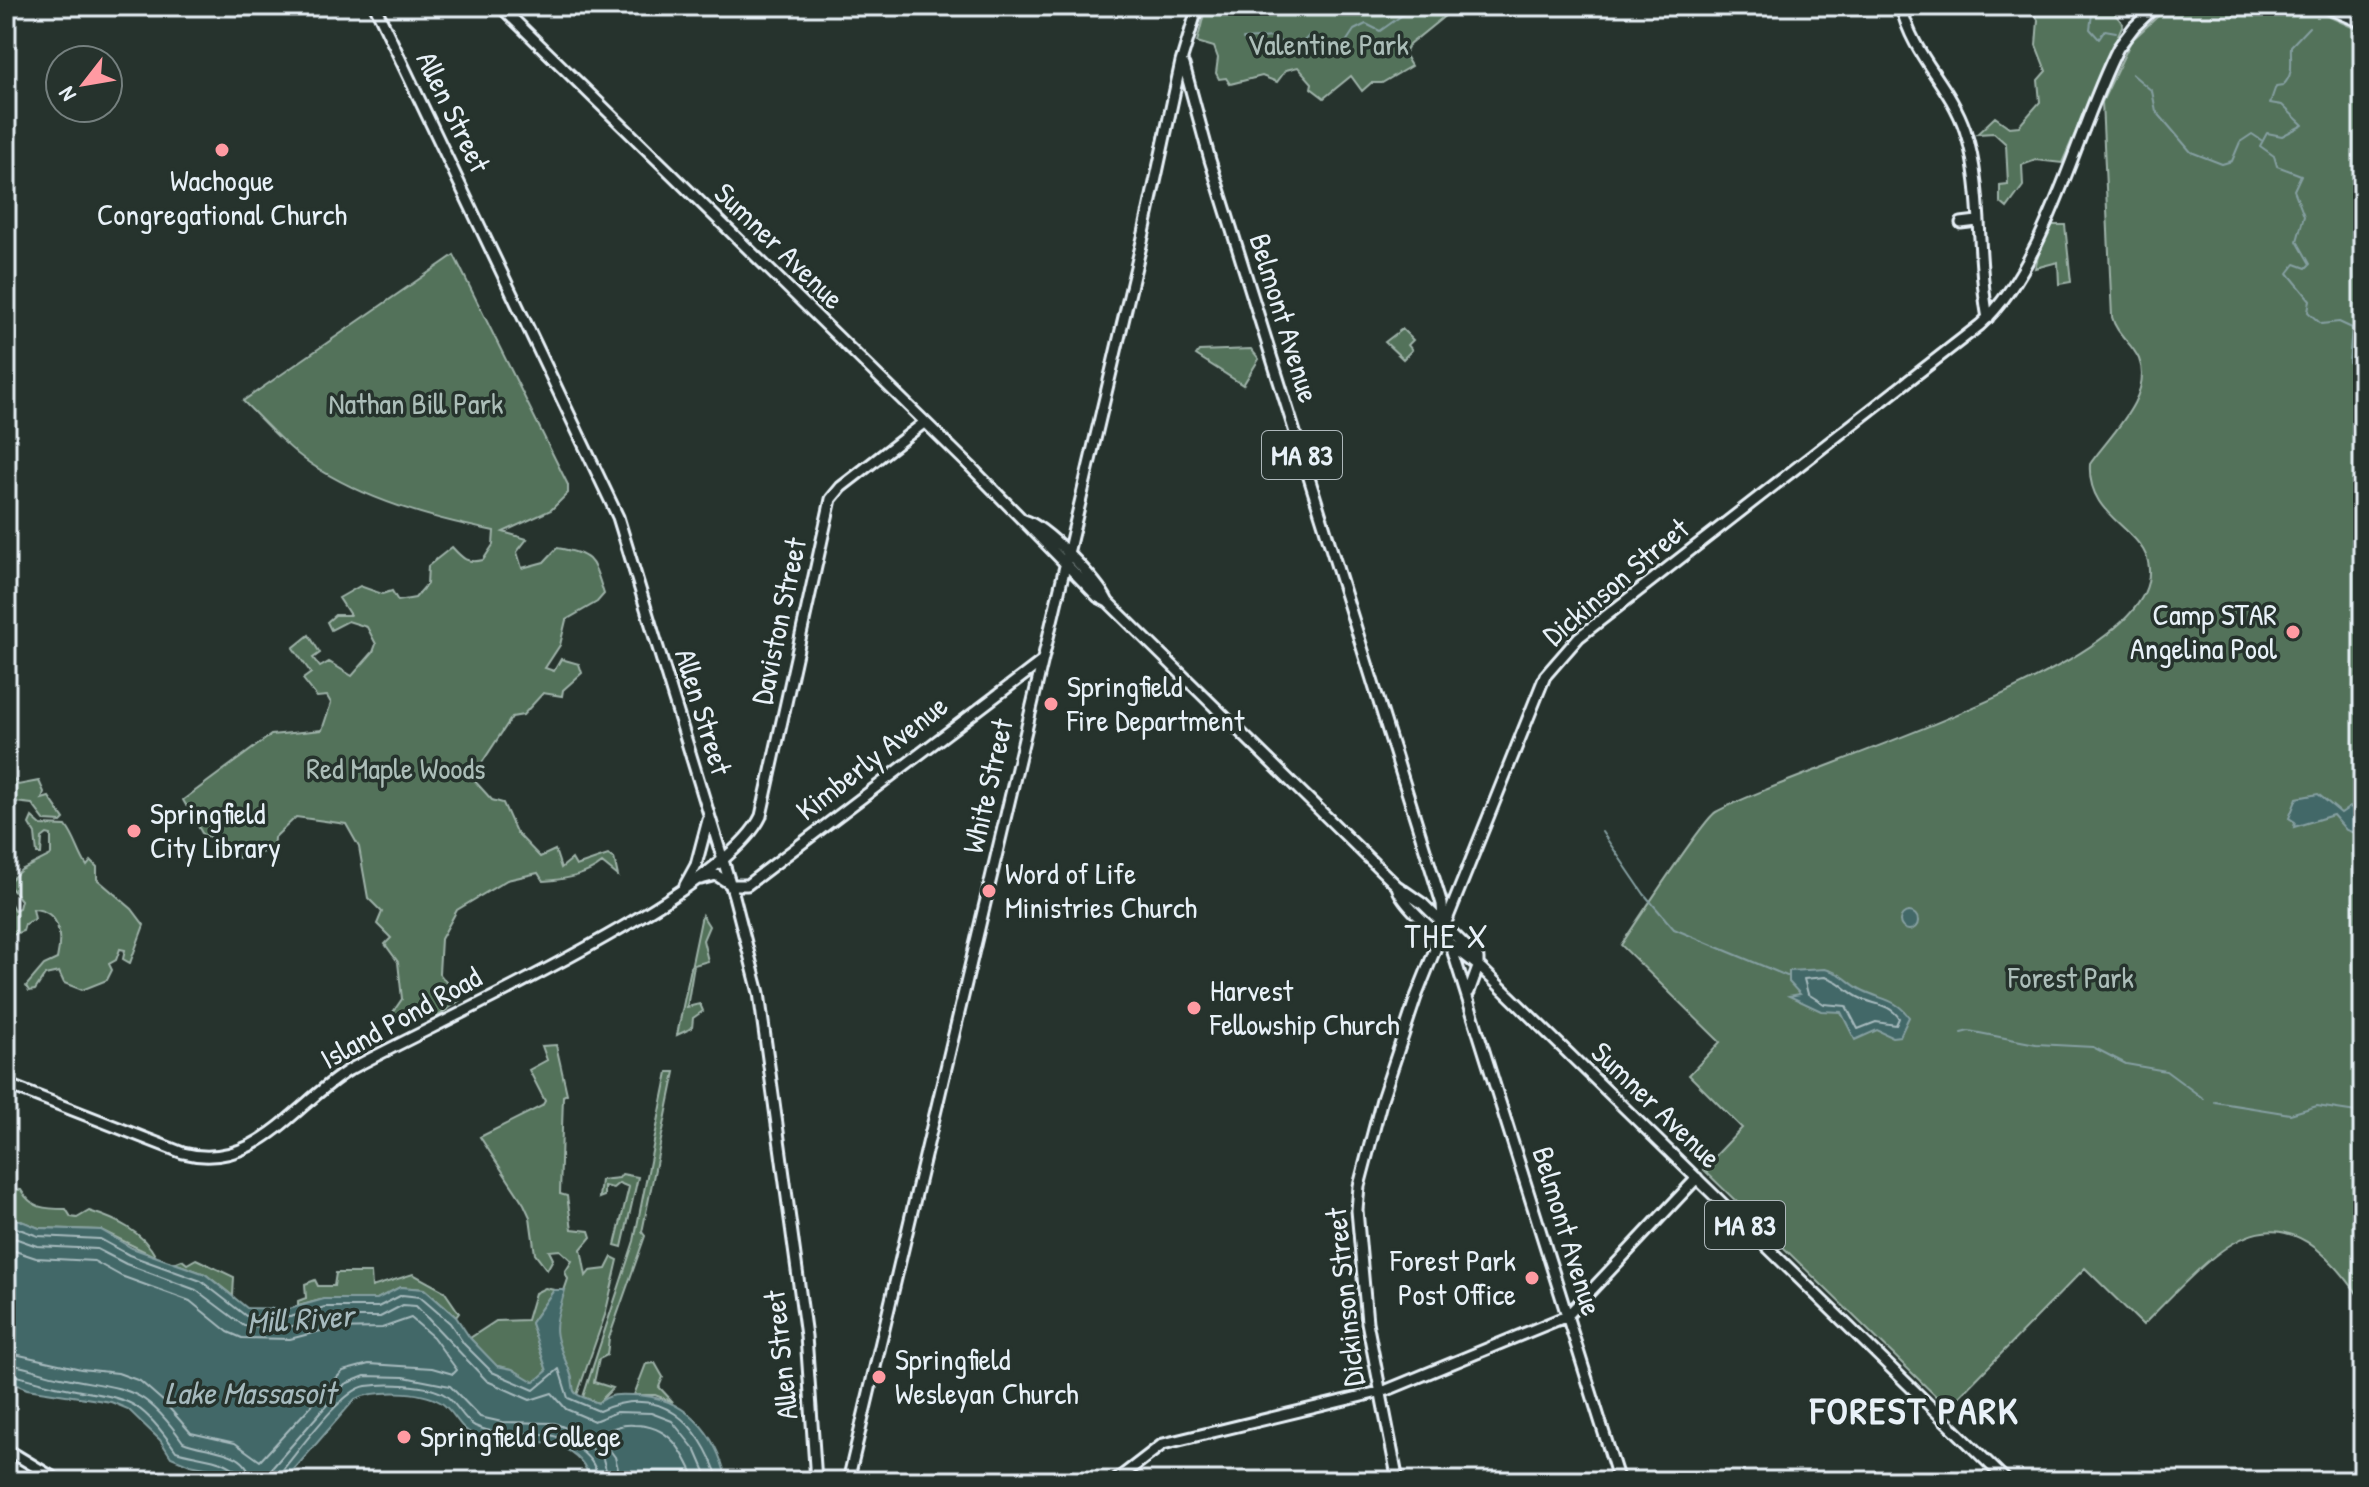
<svg xmlns="http://www.w3.org/2000/svg" width="2369" height="1487" viewBox="0 0 2369 1487" font-family="'Patrick Hand',sans-serif">
  <style>
    .green { fill: #53725a; stroke: #9eb2a9; stroke-width: 2 }
    .water { fill: #436867; stroke: #859fa1; stroke-width: 2 }
    .lines { fill: none; stroke-linecap: round; stroke-linejoin: round }
    .shore { stroke: #a6babe; stroke-width: 2 }
    .stream { stroke: #859fa1; stroke-width: 2 }
    .major-casing { stroke: #e8f1f8; stroke-width: 15 }
    .major { stroke: #26332d; stroke-width: 9 }
    .poi-dot { fill: #ff9aa2; stroke: #26332d; stroke-width: 3 }
    .labels { text-anchor: middle; stroke-width: 7; stroke-linejoin: round; paint-order: stroke }
    .shield { fill: #26332d; stroke: #aeb8bb; stroke-width: 2 }
    .shield-label { font-size: 28px; font-weight: bold; fill: #e8f1f8 }
    .park-label { font-size: 30px; fill: #acbeb9; stroke: #26332d }
    .street-label { font-size: 30px; fill: #e8f1f8; stroke: #26332d }
    .poi-label { font-size: 30px; fill: #e8f1f8; stroke: #26332d; text-anchor: start }
    .water-label { font-size: 32px; font-style: italic; fill: #a6babe; stroke: #26332d }
    .quarter-label { font-size: 34px; letter-spacing: 2px; fill: #e8f1f8; stroke: #26332d }
    .district-label { font-size: 38px; font-weight: bold; letter-spacing: 2px; fill: #e8f1f8; stroke: #26332d }
  </style>
  <rect width="100%" height="100%" fill="#26332d"/>
  <filter id="ink" filterUnits="userSpaceOnUse"><feTurbulence type="fractalNoise" baseFrequency=".0125" numOctaves="2"/><feDisplacementMap in="SourceGraphic" scale="16" xChannelSelector="R" yChannelSelector="G"/><feConvolveMatrix kernelMatrix="1 2 1 2 8 2 1 2 1" color-interpolation-filters="sRGB"/></filter>
  <g filter="url(#ink)">
    <path class="green" d="M1231 6H1457L1409 45 1404 54 1411 66 1382 83H1371L1362 91 1351 76 1324 98 1311 88 1312 83 1298 67 1286 70 1277 82 1262 76 1230 84 1226 78 1219 79 1216 73 1218 58 1214 47 1197 42 1205 10H1228Z
      M2029 6H2117L2115 14 2123 24 2062 163 2036 160 2022 165 2023 186 2007 208 2000 202V185L2008 184 2006 144 1994 133 1977 134 1995 117 2009 127 2019 126 2040 102 2038 80 2046 71 2036 45 2038 20Z
      M2169 6H2306L2363 32V1302C2277 1174 2224 1243 2143 1325L2085 1268 1948 1408 1703 1169 1742 1128 1689 1075 1720 1042 1621 945C1635 925 1703 819 1716 812 1800 767 2129 674 2148 582 2159 528 2086 526 2090 464 2109 436 2154 396 2139 359 2132 343 2116 334 2112 317L2102 102 2131 41Z
      M2052 225H2065L2071 282 2059 284 2058 262 2035 268 2041 245Z
      M454 255 568 485V493L551 510 503 532 527 539 517 552 522 568 544 562 557 548C594 554 593 560 604 594L597 602 566 620 560 645 545 668 554 671 561 659 579 664 582 673 563 690 562 696 543 693 523 715 512 717 472 778 492 800 503 803 516 832 540 857 555 850 561 868 572 859 576 866 608 855 614 858 618 876 602 863C586 876 563 880 543 881L538 873 507 880 457 910 441 939 439 973 460 1000 437 1017 427 1004 400 1018H389L402 999 398 962 385 944 391 938 377 924 382 912 368 898 359 847 346 824 296 817 274 838 273 850 239 858 221 840 203 835 183 800 271 735 322 730 331 703 327 696 317 697 303 679 311 673 293 648 309 635 320 653 313 658 320 667 329 662 352 676 373 652 376 644 367 627 348 621 331 630 327 622 335 615H350L339 598 360 586 382 594 392 591 398 601 415 598 427 584 428 566 452 547C462 558 467 564 483 560L493 545 494 531C430 518 365 500 311 464 286 447 264 422 243 401Z
      M1402 329 1413 340 1408 345 1412 350 1403 359 1385 342Z
      M1251 349 1259 359 1243 385 1196 355 1199 351Z
      M13 778 18 785 39 781 44 792 42 799 49 797 64 819 61 822 45 821 32 804 15 802 6 791V779Z
      M32 817 41 825 66 826C76 839 78 852 87 866L91 861 97 867V879L132 909 144 925 130 963 123 959 125 950 120 949 116 960 109 964 112 970 107 980 82 990 64 983 59 972 45 975 35 990 29 991 26 986 44 965 57 959C62 936 61 911 33 909L35 919 25 924 23 931 6 937V895L14 910 19 908 21 900 7 883 21 870 51 855V835L47 834 42 838 41 854H37L35 834 29 824Z
      M702 915 709 926 703 940 708 961 694 965 687 1007 700 1004 703 1011 693 1018 692 1028 677 1035Z
      M556 1045 567 1094 563 1096 560 1194 567 1196 572 1229 589 1231 591 1237 581 1249 586 1276 590 1271 606 1269 612 1257 618 1260 605 1315 577 1395 571 1387C572 1368 559 1359 556 1341 551 1321 562 1298 568 1279L565 1272 572 1261 560 1250 549 1251 553 1259 547 1270 535 1254 530 1217 524 1204 480 1137 542 1106 545 1101 529 1070 547 1060 542 1046Z
      M668 1072H675L642 1232 645 1236 609 1338 607 1355 599 1359 594 1382 613 1388 598 1403 583 1397 634 1241Z
      M622 1174 638 1177 622 1247 615 1245 629 1187 619 1183 613 1188 604 1186V1196L599 1198 601 1180 619 1178Z
      M6 1189 21 1190C32 1209 45 1209 66 1209L71 1217 77 1218 89 1211C115 1219 143 1231 156 1257L101 1230 39 1228 10 1217 6 1212Z
      M196 1259 234 1277 233 1296 205 1274 174 1263 182 1260 187 1264Z
      M336 1273H371L372 1287 413 1274 444 1291 459 1313 456 1317 424 1289 400 1287 377 1299H324L298 1306V1301L306 1298 305 1284 315 1280 318 1286H334Z
      M545 1288 554 1290 531 1323 547 1371 534 1383 512 1369 492 1365 470 1338 496 1321 527 1320 535 1293Z
      M655 1363 663 1377 659 1387 673 1402 655 1395H634L646 1364Z"/>
    <path class="water" d="M2318 794 2341 813 2350 807 2363 811V836L2346 830 2333 815 2294 827 2295 822 2289 818 2297 798Z
      M1900 921a9 9 0 1 1 18 0a9 9 0 1 1-18 0Z
      M1825 969C1846 974 1848 984 1864 991 1883 1000 1896 999 1909 1017L1900 1036 1892 1037 1877 1030 1855 1040 1841 1012 1821 1011 1789 996 1800 994 1789 982V971Z
      M6 1212 11 1217 39 1228 101 1230 132 1248 205 1274 247 1308 289 1309 324 1299H377L400 1287 424 1289 456 1317 470 1338 497 1366 512 1369 534 1382 547 1371 531 1323 554 1290H565C553 1332 552 1329 569 1369 580 1394 561 1390 598 1403 610 1394 618 1394 633 1395 685 1396 716 1432 727 1481H591C575 1427 517 1447 475 1435 459 1430 454 1410 440 1402 420 1390 375 1390 355 1399L284 1481H237L225 1472 190 1465 171 1457 160 1440 128 1409 111 1402 27 1389 6 1380Z"/>
    <g class="lines">
      <path class="shore" d="M1825 977C1841 981 1845 990 1858 997 1873 1005 1889 1003 1899 1018L1896 1025 1876 1022 1858 1029 1846 1006 1824 1004 1808 994 1804 979Z
        M6 1224 38 1236 100 1239 129 1255 201 1281 246 1316 290 1317 325 1307H378L402 1295 420 1297 450 1323 464 1344 492 1372 534 1390 559 1369 568 1398 599 1411C661 1383 700 1423 719 1481
        M6 1235 37 1246 97 1249 126 1264 196 1290 244 1326 289 1327 327 1317H380L403 1305 416 1306 487 1381 530 1400 552 1393 566 1409 594 1421 617 1412 651 1413 672 1421 696 1451 709 1481
        M6 1248 36 1258 94 1261 121 1276 190 1301 228 1332 242 1338 290 1339 328 1329 382 1328 411 1318 433 1337 457 1370 453 1374 432 1368 369 1364 343 1371 260 1461 235 1443 191 1433 164 1402 140 1381 118 1373 81 1369 6 1352
        M6 1364C23 1365 43 1374 61 1377 126 1391 141 1382 183 1442 206 1452 249 1448 251 1481
        M6 1374C23 1376 43 1384 61 1387 125 1401 135 1391 176 1451 195 1458 237 1457 241 1481
        M268 1481 273 1467 345 1384 365 1376 404 1377 450 1386 480 1417 502 1422 554 1423 571 1430 603 1459 609 1481
        M279 1481 280 1473C298 1452 341 1390 366 1386 386 1383 428 1384 445 1395 457 1403 463 1420 475 1426 513 1443 545 1420 580 1450 591 1459 597 1467 598 1481
        M621 1481 615 1457 600 1437C609 1428 622 1424 634 1425 670 1425 683 1451 696 1481"/>
      <path class="stream" d="M2093 6 2090 29 2099 39 2105 30 2116 32
        M2309 27 2291 46C2290 59 2295 74 2283 85L2276 86 2270 103 2282 105 2303 125 2282 136 2267 133 2260 146 2274 156 2277 166 2301 175 2294 190 2304 216 2297 241 2310 264 2306 268 2295 264 2288 273 2310 300 2308 312 2321 324 2339 322 2352 328 2349 362 2361 372 2363 382
        M1243 39 1274 37 1286 46H1299L1309 36 1316 48 1344 45 1354 30 1366 24 1380 31 1415 6
        M2132 74 2152 91 2156 111 2191 152 2222 164 2232 161 2240 142 2252 134 2261 140
        M1602 832 1644 894 1674 929 1787 976
        M1961 1033 1969 1031 2036 1044 2093 1047 2126 1064 2166 1071 2204 1099
        M2215 1102 2290 1114 2317 1106 2363 1113"/>
      <g class="major-casing">
        <path id="major" d="M375 6 618 517 734 896 759 993 806 1336 816 1481
          M500 6 970 466 1098 597 1108 602 1397 886 1423 904 1478 958V965
          M1901 6C1913 57 1949 83 1965 130 1984 187 1976 258 1988 318
          M2324 6 2363 23
          M1184 65 1210 160 1442 904 1443 919
          M1961 223 1977 221
          M1024 520C1046 526 1098 581 1108 602
          M701 879 716 875 730 884
          M685 885 696 865 708 820
          M731 885H747L1041 662
          M1397 886C1401 909 1464 954 1482 969L2007 1481
          M1451 946 1619 1481
          M1469 992 1477 970
          M6 1084 183 1153C256 1172 295 1103 349 1070 436 1022 724 895 761 816L831 499 841 487 925 422
          M6 1449 59 1481
          M848 1481 1144 233 1181 62 1198 6
          M1115 1481 1163 1444 1387 1390 1567 1316 1697 1178
          M1398 1481 1367 1322 1357 1210 1359 1186 1382 1099 1416 997 1545 676 1579 637 1980 325C2047 265 2076 130 2118 48L2134 27 2156 6"/>
      </g>
      <use href="#major" class="major"/>
    </g>
  </g>
  <g class="poi-dot">
    <circle cx="222" cy="150" r="8"/>
    <circle cx="2293" cy="632" r="8"/>
    <circle cx="1051" cy="704" r="8"/>
    <circle cx="134" cy="831" r="8"/>
    <circle cx="989" cy="891" r="8"/>
    <circle cx="1194" cy="1008" r="8"/>
    <circle cx="1532" cy="1278" r="8"/>
    <circle cx="879" cy="1377" r="8"/>
    <circle cx="404" cy="1437" r="8"/>
  </g>
  <g class="labels">
    <g class="shield">
      <rect x="1262" y="431" width="80" height="48" rx="6"/>
      <rect x="1705" y="1201" width="80" height="48" rx="6"/>
    </g>
    <g class="shield-label">
      <text x="1302" y="465">MA 83</text>
      <text x="1745" y="1235">MA 83</text>
    </g>
    <g class="park-label">
      <text x="1328" y="55">Valentine Park</text>
      <text x="416" y="414">Nathan Bill Park</text>
      <text x="396" y="779">Red Maple Woods</text>
      <text x="2071" y="988">Forest Park</text>
    </g>
    <g class="street-label">
      <text transform="translate(453 112) rotate(64)" y="10">Allen Street</text>
      <text transform="translate(779 246) rotate(44)" y="10">Sumner Avenue</text>
      <text transform="translate(1284 318) rotate(73)" y="10">Belmont Avenue</text>
      <text transform="translate(1616 582) rotate(-40)" y="10">Dickinson Street</text>
      <text transform="translate(779 621) rotate(-78)" y="10">Daviston Street</text>
      <text transform="translate(703 712) rotate(73)" y="10">Allen Street</text>
      <text transform="translate(872 758) rotate(-38)" y="10">Kimberly Avenue</text>
      <text transform="translate(988 786) rotate(-77)" y="10">White Street</text>
      <text transform="translate(401 1018) rotate(-29)" y="10">Island Pond Road</text>
      <text transform="translate(1656 1105) rotate(44)" y="10">Sumner Avenue</text>
      <text transform="translate(1567 1231) rotate(73)" y="10">Belmont Avenue</text>
      <text transform="translate(1345 1297) rotate(-96)" y="10">Dickinson Street</text>
      <text transform="translate(781 1355) rotate(-96)" y="10">Allen Street</text>
    </g>
    <g class="poi-label">
      <text x="222" y="191" text-anchor="middle">Wachogue<tspan x="222" dy="34">Congregational Church</tspan></text>
      <text x="2277" y="625" text-anchor="end">Camp STAR<tspan x="2277" dy="34">Angelina Pool</tspan></text>
      <text x="1067" y="697">Springfield<tspan x="1067" dy="34">Fire Department</tspan></text>
      <text x="150" y="824">Springfield<tspan x="150" dy="34">City Library</tspan></text>
      <text x="1005" y="884">Word of Life<tspan x="1005" dy="34">Ministries Church</tspan></text>
      <text x="1210" y="1001">Harvest<tspan x="1210" dy="34">Fellowship Church</tspan></text>
      <text x="1516" y="1271" text-anchor="end">Forest Park<tspan x="1516" dy="34">Post Office</tspan></text>
      <text x="895" y="1370">Springfield<tspan x="895" dy="34">Wesleyan Church</tspan></text>
      <text x="420" y="1447">Springfield College</text>
    </g>
    <g class="water-label">
      <text transform="translate(300 1319) rotate(-4)" y="11">Mill River</text>
      <text x="250" y="1404">Lake Massasoit</text>
    </g>
    <g class="quarter-label">
      <text x="1447" y="948">THE X</text>
    </g>
    <g class="district-label">
      <text x="1915" y="1424">FOREST PARK</text>
    </g>
  </g>
  <rect width="2369" height="1487" fill="none" stroke="#26332d" stroke-width="32"/>
  <rect x="16" y="16" width="2337" height="1455" fill="none" stroke="#e8f1f8" stroke-width="3" filter="url(#ink)"/>
  <g transform="translate(84 84) rotate(239)"><circle r="38" fill="#26332d" stroke="#747f7e" stroke-width="2"/>
  <path d="M0-6L14 30L0 20L-14 30Z" fill="#ff9aa2"/>
  <text y="-12" font-size="22" font-weight="bold" text-anchor="middle" fill="#e8f1f8">N</text>
  </g>
</svg>
